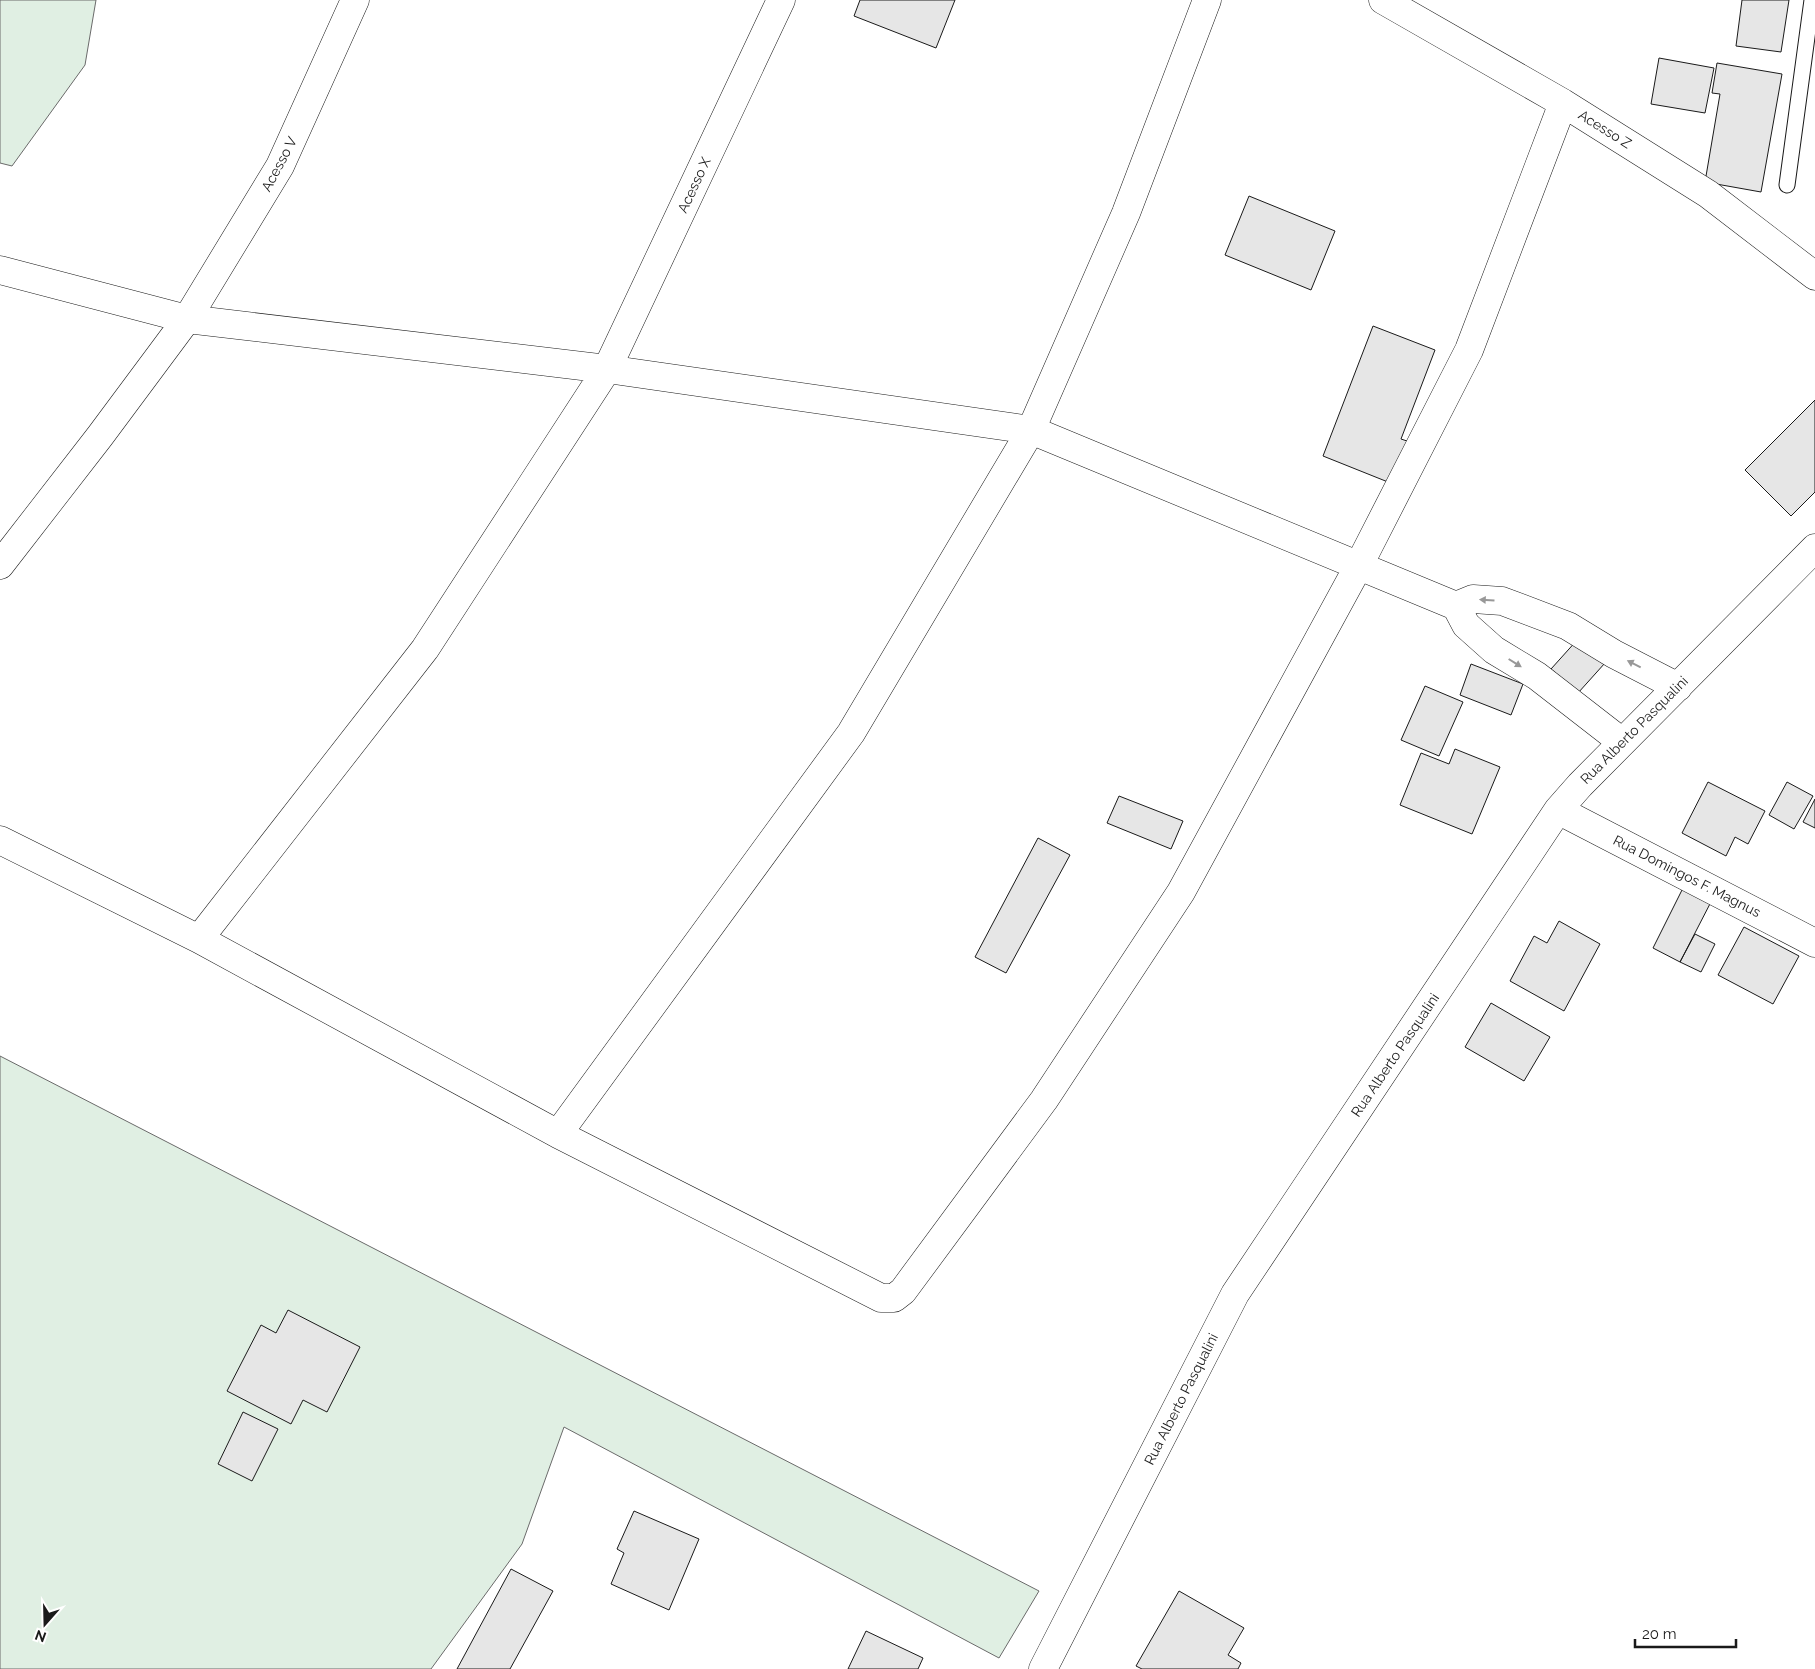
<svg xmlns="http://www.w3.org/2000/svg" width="1815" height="1669" viewBox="0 0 1815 1669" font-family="Raleway,sans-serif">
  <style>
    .green { fill: #e0efe3; stroke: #6a6a6a }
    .building { fill: #e6e6e6; stroke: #1a1a1a }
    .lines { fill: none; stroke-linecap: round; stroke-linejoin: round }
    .service-casing { stroke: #1a1a1a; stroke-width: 17 }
    .minor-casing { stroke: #1a1a1a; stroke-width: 29 }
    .service { stroke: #fff; stroke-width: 15 }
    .minor { stroke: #fff; stroke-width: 28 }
    .oneway { fill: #989898 }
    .labels { text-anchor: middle; stroke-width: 4; stroke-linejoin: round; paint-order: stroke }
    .street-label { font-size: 14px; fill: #1a1a1a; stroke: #fff }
  </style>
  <rect width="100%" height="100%" fill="#fff"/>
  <path class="green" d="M0 0H96L85 65 12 166 0 163Z
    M0 1056 1039 1591 999 1658 564 1427 522 1544 431 1669H0Z"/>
  <path class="building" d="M860 0H955L936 48 854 16Z
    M1742 0H1789L1781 52 1736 46Z
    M1659 58 1714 68 1705 113 1651 104Z
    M1717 63 1782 74 1761 192 1705 182 1720 94 1712 93Z
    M1249 196 1335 231 1311 290 1225 255Z
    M1373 326 1435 350 1401 439 1410 442 1393 484 1323 456Z
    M1815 400V492L1791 516 1745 470Z
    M1578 639 1605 663 1578 693 1551 669Z
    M1471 664 1523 684 1511 715 1460 695Z
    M1425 686 1463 702 1439 756 1401 740Z
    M1455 749 1500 767 1472 834 1400 805 1421 753 1449 764Z
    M1708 782 1765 811 1748 844 1735 837 1726 856 1682 833Z
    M1787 782 1813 796 1794 829 1769 815Z
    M1119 796 1183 821 1171 849 1107 823Z
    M1815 799V828L1803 822Z
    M1038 838 1070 855 1006 973 975 957Z
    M1685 884 1713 898 1680 962 1653 948Z
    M1559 921 1600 944 1564 1011 1510 981 1534 936 1547 943Z
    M1744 927 1799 956 1773 1004 1718 975Z
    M1695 934 1715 944 1701 972 1680 962Z
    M1491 1003 1550 1037 1524 1081 1465 1047Z
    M288 1310 360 1347 327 1412 303 1400 291 1424 227 1391 261 1325 276 1333Z
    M243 1412 278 1429 252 1481 218 1464Z
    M634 1511 699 1539 669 1610 611 1584 624 1553 617 1549Z
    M511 1569 553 1591 510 1669H457Z
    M1179 1591 1244 1628 1228 1655 1241 1663 1238 1669H1142L1136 1666Z
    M866 1631 923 1658 918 1669H848Z"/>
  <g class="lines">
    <g class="service-casing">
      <path id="service" d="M1787 185 1812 0"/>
    </g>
    <g class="minor-casing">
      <path id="minor" d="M1383 0 1563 103 1708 194 1815 276
        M0 270 187 319 607 369 1031 430 1456 606 1466 625 1494 650 1537 676 1622 742
        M0 565 100 436 187 319 280 166 355 0
        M1456 606 1473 599 1502 601 1568 626 1614 654 1678 687
        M1558 810 1815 943
        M0 840 199 939 558 1134 881 1298H894L903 1291 1044 1100 1181 892 1358 567 1469 350 1563 103
        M199 939 425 649 607 369 781 0
        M558 1134 851 733 1031 430 1126 213 1207 0
        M1043 1669 1235 1294 1558 810 1580 785 1815 548"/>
    </g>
    <use href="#service" class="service"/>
    <use href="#minor" class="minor"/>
  </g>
  <defs><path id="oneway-solid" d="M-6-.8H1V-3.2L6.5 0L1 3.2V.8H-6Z" transform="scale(1.25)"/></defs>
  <g class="oneway">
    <use href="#oneway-solid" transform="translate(1487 600) rotate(-177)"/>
    <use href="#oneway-solid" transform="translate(1515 663) rotate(32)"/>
    <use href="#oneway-solid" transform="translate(1634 664) rotate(-153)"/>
  </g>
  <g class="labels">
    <g class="street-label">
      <text transform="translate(1605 129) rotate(32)" y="5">Acesso Z</text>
      <text transform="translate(279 164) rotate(-62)" y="5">Acesso V</text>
      <text transform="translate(694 185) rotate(-65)" y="5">Acesso X</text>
      <text transform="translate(1634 730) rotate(-45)" y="5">Rua Alberto Pasqualini</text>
      <text transform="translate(1687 876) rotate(27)" y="5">Rua Domingos F. Magnus</text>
      <text transform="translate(1395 1055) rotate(-56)" y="5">Rua Alberto Pasqualini</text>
      <text transform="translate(1181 1399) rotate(-63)" y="5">Rua Alberto Pasqualini</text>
    </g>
  </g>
  <g transform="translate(45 1624) rotate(200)" stroke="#ffffff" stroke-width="4" paint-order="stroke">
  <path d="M0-4L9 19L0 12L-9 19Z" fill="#1a1a1a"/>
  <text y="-8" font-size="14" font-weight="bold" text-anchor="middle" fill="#1a1a1a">N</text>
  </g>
  <path d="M1635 1639v8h101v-8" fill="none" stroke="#1a1a1a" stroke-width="2.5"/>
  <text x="1642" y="1639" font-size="15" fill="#1a1a1a" stroke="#ffffff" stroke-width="4" paint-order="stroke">20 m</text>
</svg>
